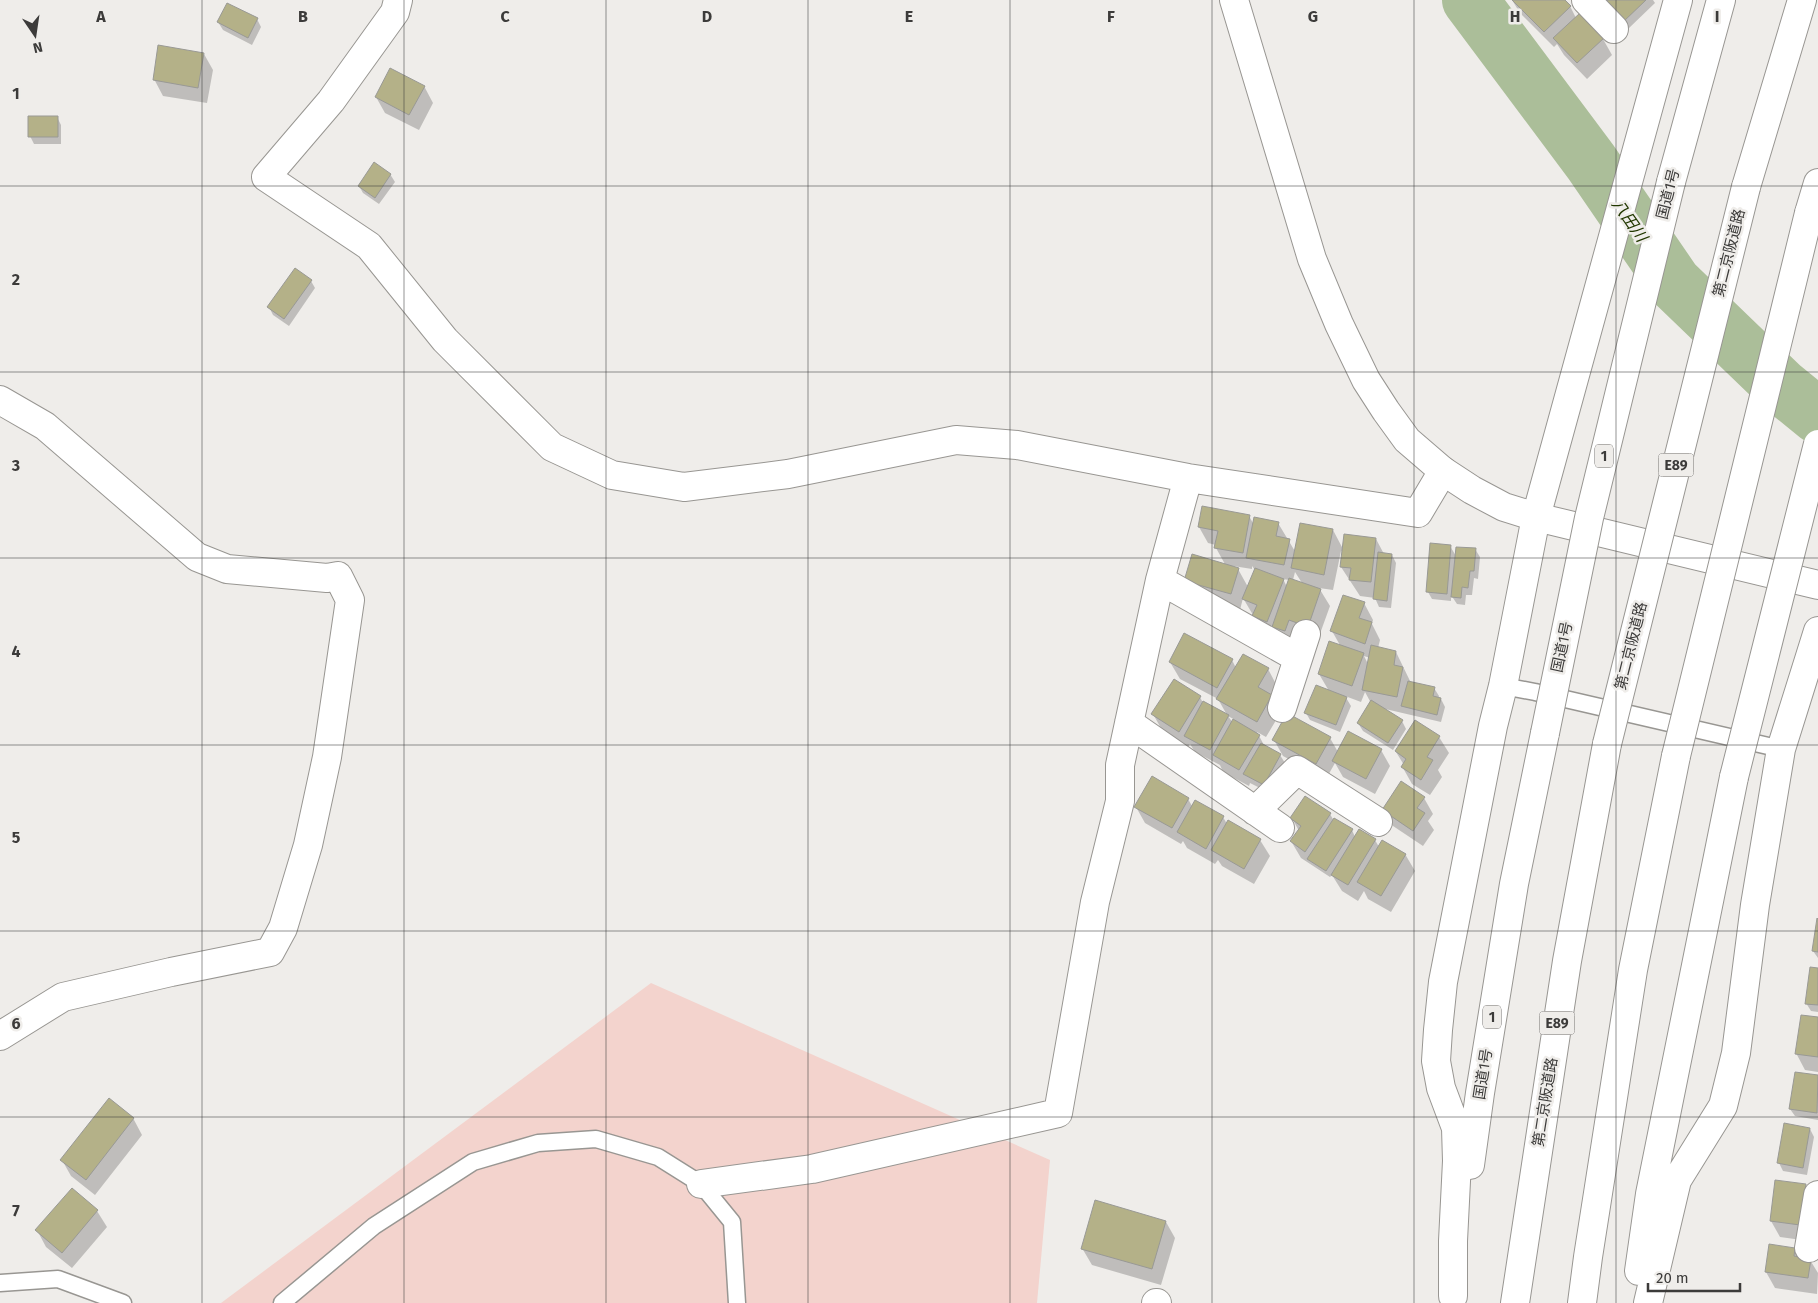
<svg xmlns="http://www.w3.org/2000/svg" width="1818" height="1303" viewBox="0 0 1818 1303" font-family="'Fira Sans','Noto Sans JP',sans-serif">
  <style>
    .green { fill: #f3d3cd }
    .shadow { fill: #0003; fill-rule: evenodd }
    .lines { fill: none; stroke-linecap: round; stroke-linejoin: round }
    .river { stroke: #abbe99; stroke-width: 56 }
    .building { fill: #b4b188; stroke: #999995 }
    .service-casing { stroke: #989692; stroke-width: 19 }
    .minor-casing { stroke: #989692; stroke-width: 30 }
    .tertiary-casing { stroke: #989692; stroke-width: 30 }
    .trunk-casing { stroke: #989692; stroke-width: 30 }
    .motorway-casing { stroke: #989692; stroke-width: 30 }
    .service { stroke: #fff; stroke-width: 16 }
    .minor { stroke: #fff; stroke-width: 28 }
    .tertiary { stroke: #fff; stroke-width: 28 }
    .trunk { stroke: #fff; stroke-width: 28 }
    .motorway { stroke: #fff; stroke-width: 28 }
    .trunk-bridge-casing { stroke: #989692; stroke-width: 30; stroke-linecap: butt }
    .motorway-bridge-casing { stroke: #989692; stroke-width: 30; stroke-linecap: butt }
    .trunk-bridge { stroke: #fff; stroke-width: 28 }
    .motorway-bridge { stroke: #fff; stroke-width: 28 }
    .grid { fill: none; stroke: #3c3b3a; stroke-width: 1; stroke-opacity: 0.55 }
    .labels { text-anchor: middle; stroke-width: 5; stroke-linejoin: round; paint-order: stroke }
    .shield { fill: #efedea; stroke: #72706f; stroke-width: 1 }
    .shield-label { font-size: 14px; font-weight: bold; fill: #3c3b3a }
    .street-label { font-size: 15px; fill: #3c3b3a; stroke: #efedea }
    .water-label { font-size: 16px; font-style: italic; fill: #223800; stroke: #efedea }
    .grid-label { font-size: 16px; text-anchor: middle; font-weight: bold; fill: #3c3b3a; stroke: #efedea; stroke-width: 5; stroke-linejoin: round; paint-order: stroke }
  </style>
  <rect width="100%" height="100%" fill="#efedea"/>
  <path class="green" d="M651 983 1050 1160 1037 1303H221Z"/>
  <path class="shadow" d="M1512 0H1563L1570 6 1576 18 1603 39 1612 55 1587 79 1564 55 1557 44 1554 47 1520 13Z
    M1610 0H1653L1655 3 1628 29 1611 11Z
    M257 19 261 27 252 45 223 30 218 22Z
    M204 54 213 70 207 103 163 96 154 79Z
    M424 86 433 103 419 130 385 113 376 97Z
    M57 117 61 125V144H34L30 136Z
    M390 174 395 182 379 204 363 193 359 186Z
    M311 281 315 288 289 326 273 315 269 307Z
    M1249 516 1254 525 1278 523 1296 553 1333 530 1343 549 1376 539 1384 554 1392 555 1396 563 1391 608 1379 607 1375 598 1360 596 1341 567 1343 552 1341 551 1333 590 1319 588 1330 606 1317 642 1295 647 1263 632 1243 598 1240 610 1186 581 1226 566 1216 548V545L1208 543 1199 527ZM1233 566 1252 569V566L1255 570 1248 587 1238 569 1232 568ZM1295 572 1302 583 1293 580ZM1283 579 1289 580 1287 587Z
    M1450 546 1456 556 1475 549 1480 557 1478 579 1474 578 1472 595H1466L1465 605 1457 604 1451 595V601L1432 599 1428 592Z
    M1364 603 1373 620 1372 624 1380 640 1378 648 1396 652 1411 683 1434 688 1439 696 1438 699H1441L1445 707 1441 722 1381 708 1402 721 1406 729 1393 750 1363 731 1358 723 1371 703 1365 692 1361 702 1345 696 1351 706 1340 732 1310 720 1306 713 1329 691 1319 674 1341 647 1332 631ZM1364 656 1370 658 1368 664Z
    M1232 660 1236 668 1268 669 1277 686 1271 696 1281 712 1266 737 1257 732 1265 747 1280 755 1285 763 1268 792 1250 783 1249 786 1223 772 1220 765 1195 752 1190 744 1188 747 1162 730 1153 714 1200 697 1203 703 1227 715 1218 699 1180 679 1170 662ZM1228 716 1235 720 1233 723Z
    M1439 737 1449 753 1438 770 1442 777 1430 795 1412 784 1403 768 1404 765 1396 752Z
    M1330 738 1338 752 1381 750 1390 766 1375 794 1343 777 1335 763 1326 779 1283 756 1274 740Z
    M1152 778 1188 799 1192 806 1195 801 1223 817 1227 824 1260 840 1270 856 1254 884 1222 866 1218 860 1215 864 1187 848 1183 841 1181 844 1145 823 1136 807Z
    M1424 798 1433 814 1428 821 1434 830 1423 846 1393 826 1383 810Z
    M1330 814 1334 821 1352 830 1355 837 1359 831 1375 840 1379 847 1405 854 1415 871 1391 912 1368 899 1364 891 1358 901 1342 891 1332 875 1330 877 1301 858 1291 841 1299 831 1292 818Z
    M1818 920V958L1813 951Z
    M1818 969V1012L1811 1011 1806 1003Z
    M1818 1019V1072L1805 1070 1796 1053Z
    M1796 1073 1818 1076V1120L1795 1116 1790 1109Z
    M133 1118 142 1135 95 1195 71 1176 62 1160Z
    M1810 1129 1814 1137 1807 1175 1783 1171 1779 1163Z
    M1805 1185 1815 1201 1809 1241 1780 1237 1771 1221Z
    M72 1190 97 1211 107 1227 72 1268 46 1247 37 1230Z
    M1166 1222 1175 1238 1161 1285 1092 1265 1082 1248Z
    M1794 1249 1800 1258 1810 1260 1818 1273 1817 1294 1775 1288 1766 1272Z"/>
  <g class="lines">
    <path class="river" d="M1470 0 1591 162 1674 283 1781 386 1818 416"/>
  </g>
  <path class="building" d="M1512 0H1565L1571 6 1544 32Z
    M1608 0H1646L1623 22 1604 3Z
    M227 3 258 18 248 38 217 22Z
    M1580 13 1604 38 1577 63 1553 38Z
    M158 45 204 53 198 88 153 80Z
    M390 68 425 86 409 115 375 97Z
    M28 116H58V137H28Z
    M374 162 391 174 375 198 358 186Z
    M295 268 312 280 284 319 267 307Z
    M1202 506 1250 515 1243 553 1214 548 1218 531 1198 527Z
    M1254 517 1279 522 1276 536 1290 539 1284 565 1246 558Z
    M1300 523 1333 529 1324 575 1291 568Z
    M1344 534 1376 538 1371 582 1349 580 1351 568 1340 567Z
    M1430 543 1451 545 1447 594 1426 592Z
    M1456 547 1476 548 1474 571H1470L1468 588 1462 587 1461 598 1451 597Z
    M1378 552 1392 554 1387 601 1373 599Z
    M1192 554 1239 568 1231 594 1184 581Z
    M1255 568 1284 579 1267 622 1252 616 1257 605 1242 599Z
    M1289 578 1321 589 1308 627 1289 620 1285 631 1272 627Z
    M1343 595 1365 602 1359 618 1372 622 1365 644 1330 631Z
    M1184 633 1233 659 1217 688 1169 662Z
    M1329 641 1364 653 1352 686 1318 674Z
    M1371 645 1396 651 1394 665 1403 667 1397 697 1362 690Z
    M1243 654 1269 668 1258 687 1272 695 1257 722 1216 699Z
    M1174 679 1201 696 1179 732 1151 714Z
    M1408 681 1435 687 1433 696 1441 698 1437 715 1401 706Z
    M1316 685 1347 697 1336 725 1304 713Z
    M1371 700 1403 720 1388 743 1357 723Z
    M1203 701 1229 715 1210 750 1184 736Z
    M1287 713 1331 737 1316 764 1272 740Z
    M1233 719 1260 735 1239 770 1213 755Z
    M1415 720 1440 736 1427 757 1433 760 1421 780 1401 767 1406 759 1395 751Z
    M1348 731 1382 749 1366 779 1332 761Z
    M1261 743 1281 754 1264 785 1243 774Z
    M1152 776 1189 798 1172 828 1134 807Z
    M1401 781 1425 797 1417 808 1425 813 1413 831 1382 810Z
    M1305 796 1331 813 1305 852 1290 841 1301 826 1290 818Z
    M1195 800 1224 816 1206 849 1177 832Z
    M1334 818 1353 829 1326 871 1307 859Z
    M1228 820 1261 839 1244 869 1211 850Z
    M1359 829 1376 839 1348 885 1331 875Z
    M1382 840 1406 854 1381 896 1357 882Z
    M1817 918 1818 919V952L1812 951Z
    M1810 967 1818 968V1005L1805 1004Z
    M1801 1015 1818 1017V1057L1795 1054Z
    M1795 1072 1818 1075 1817 1113 1789 1109Z
    M109 1098 134 1118 86 1180 60 1160Z
    M1784 1123 1810 1128 1803 1168 1777 1163Z
    M1775 1180 1806 1184 1800 1225 1770 1221Z
    M72 1188 98 1210 62 1253 35 1230Z
    M1095 1200 1166 1221 1152 1269 1081 1249Z
    M1769 1244 1795 1248 1794 1256 1811 1259 1808 1278 1765 1272Z"/>
  <g class="lines">
    <g class="service-casing">
      <path id="service" d="M1503 686 1535 692 1781 749
        M0 1283 58 1279 123 1303
        M282 1303 374 1226 473 1162 538 1143 596 1139 658 1157 701 1184 732 1222 737 1303"/>
    </g>
    <g class="minor-casing">
      <path id="minor" d="M398 0 395 12 331 101 266 177 369 246 445 340 552 447 612 475 684 487 788 474 956 440 1017 445 1188 478 1418 513 1443 471
        M1586 0 1614 29
        M0 400 45 426 197 557 227 569 327 578 338 576 350 600 327 757 308 845 283 928 270 952 171 972 63 997 0 1036
        M1160 580 1298 658
        M1282 708 1306 634
        M1129 723 1280 828
        M1255 811 1297 770 1378 822
        M701 1184 812 1169 1058 1113 1095 902 1120 801V765L1160 580 1188 478
        M1809 1248 1818 1195
        M1156 1303H1157"/>
    </g>
    <g class="tertiary-casing">
      <path id="tertiary" d="M1234 0 1312 259 1339 324 1366 380 1386 411 1407 440 1443 471 1472 490 1504 507 1536 517 1818 585"/>
    </g>
    <g class="trunk-casing">
      <path id="trunk" d="M1671 182 1721 0
        M1470 1165 1480 1093 1514 884 1545 733
        M1639 1271 1650 1194 1734 777
        M1453 1296V1241L1457 1161 1456 1128 1441 1088 1436 1061 1438 1030 1443 982 1493 726 1503 686 1536 517 1678 0
        M1648 1303 1677 1180 1723 1106 1736 1053 1755 905 1781 749 1818 631"/>
    </g>
    <g class="motorway-casing">
      <path id="motorway" d="M1746 187 1802 0
        M1809 213 1818 183
        M1515 1303 1567 961 1607 744
        M1582 1303 1588 1257 1633 970 1676 756"/>
    </g>
    <use href="#service" class="service"/>
    <use href="#minor" class="minor"/>
    <use href="#tertiary" class="tertiary"/>
    <use href="#trunk" class="trunk"/>
    <use href="#motorway" class="motorway"/>
    <g class="trunk-bridge-casing">
      <path id="trunk-bridge" d="M1545 733 1589 518 1671 182
        M1734 777 1818 444"/>
    </g>
    <g class="motorway-bridge-casing">
      <path id="motorway-bridge" d="M1607 744 1746 187
        M1676 756 1809 213"/>
    </g>
    <use href="#trunk-bridge" class="trunk-bridge"/>
    <use href="#motorway-bridge" class="motorway-bridge"/>
  </g>
  <path class="grid" d="M202 0V1303M404 0V1303M606 0V1303M808 0V1303M1010 0V1303M1212 0V1303M1414 0V1303M1616 0V1303M0 186H1818M0 372H1818M0 558H1818M0 745H1818M0 931H1818M0 1117H1818"/>
  <g class="labels">
    <g class="shield">
      <rect x="1595" y="444.5" width="18" height="23" rx="4"/>
      <rect x="1658.5" y="453.5" width="35" height="23" rx="4"/>
      <rect x="1483" y="1005.5" width="18" height="23" rx="4"/>
      <rect x="1539.5" y="1011.5" width="35" height="23" rx="4"/>
    </g>
    <g class="shield-label">
      <text x="1604" y="461">1</text>
      <text x="1676" y="470">E89</text>
      <text x="1492" y="1022">1</text>
      <text x="1557" y="1028">E89</text>
    </g>
    <g class="street-label">
      <text transform="translate(1668 194) rotate(-76)" y="5">国道1号</text>
      <text transform="translate(1729 253) rotate(-76)" y="5">第二京阪道路</text>
      <text transform="translate(1631 646) rotate(-76)" y="5">第二京阪道路</text>
      <text transform="translate(1562 647) rotate(-78)" y="5">国道1号</text>
      <text transform="translate(1483 1074) rotate(-81)" y="5">国道1号</text>
      <text transform="translate(1545 1102) rotate(-81)" y="5">第二京阪道路</text>
    </g>
    <g class="water-label">
      <text transform="translate(1630 220) rotate(55)" y="6">八田川</text>
    </g>
  </g>
  <g class="grid-label">
    <text x="101" y="22">A</text>
    <text x="303" y="22">B</text>
    <text x="505" y="22">C</text>
    <text x="707" y="22">D</text>
    <text x="909" y="22">E</text>
    <text x="1111" y="22">F</text>
    <text x="1313" y="22">G</text>
    <text x="1515" y="22">H</text>
    <text x="1717" y="22">I</text>
    <text x="16" y="99">1</text>
    <text x="16" y="285">2</text>
    <text x="16" y="471">3</text>
    <text x="16" y="657">4</text>
    <text x="16" y="843">5</text>
    <text x="16" y="1029">6</text>
    <text x="16" y="1216">7</text>
  </g>
  <g transform="translate(35 35) rotate(167)" stroke="#efedea" stroke-width="4" paint-order="stroke">
  <path d="M0-4L9 19L0 12L-9 19Z" fill="#3c3b3a"/>
  <text y="-8" font-size="14" font-weight="bold" text-anchor="middle" fill="#3c3b3a">N</text>
  </g>
  <path d="M1648 1283v8h92v-8" fill="none" stroke="#3c3b3a" stroke-width="2.5"/>
  <text x="1656" y="1283" font-size="15" fill="#3c3b3a" stroke="#efedea" stroke-width="4" paint-order="stroke">20 m</text>
</svg>
